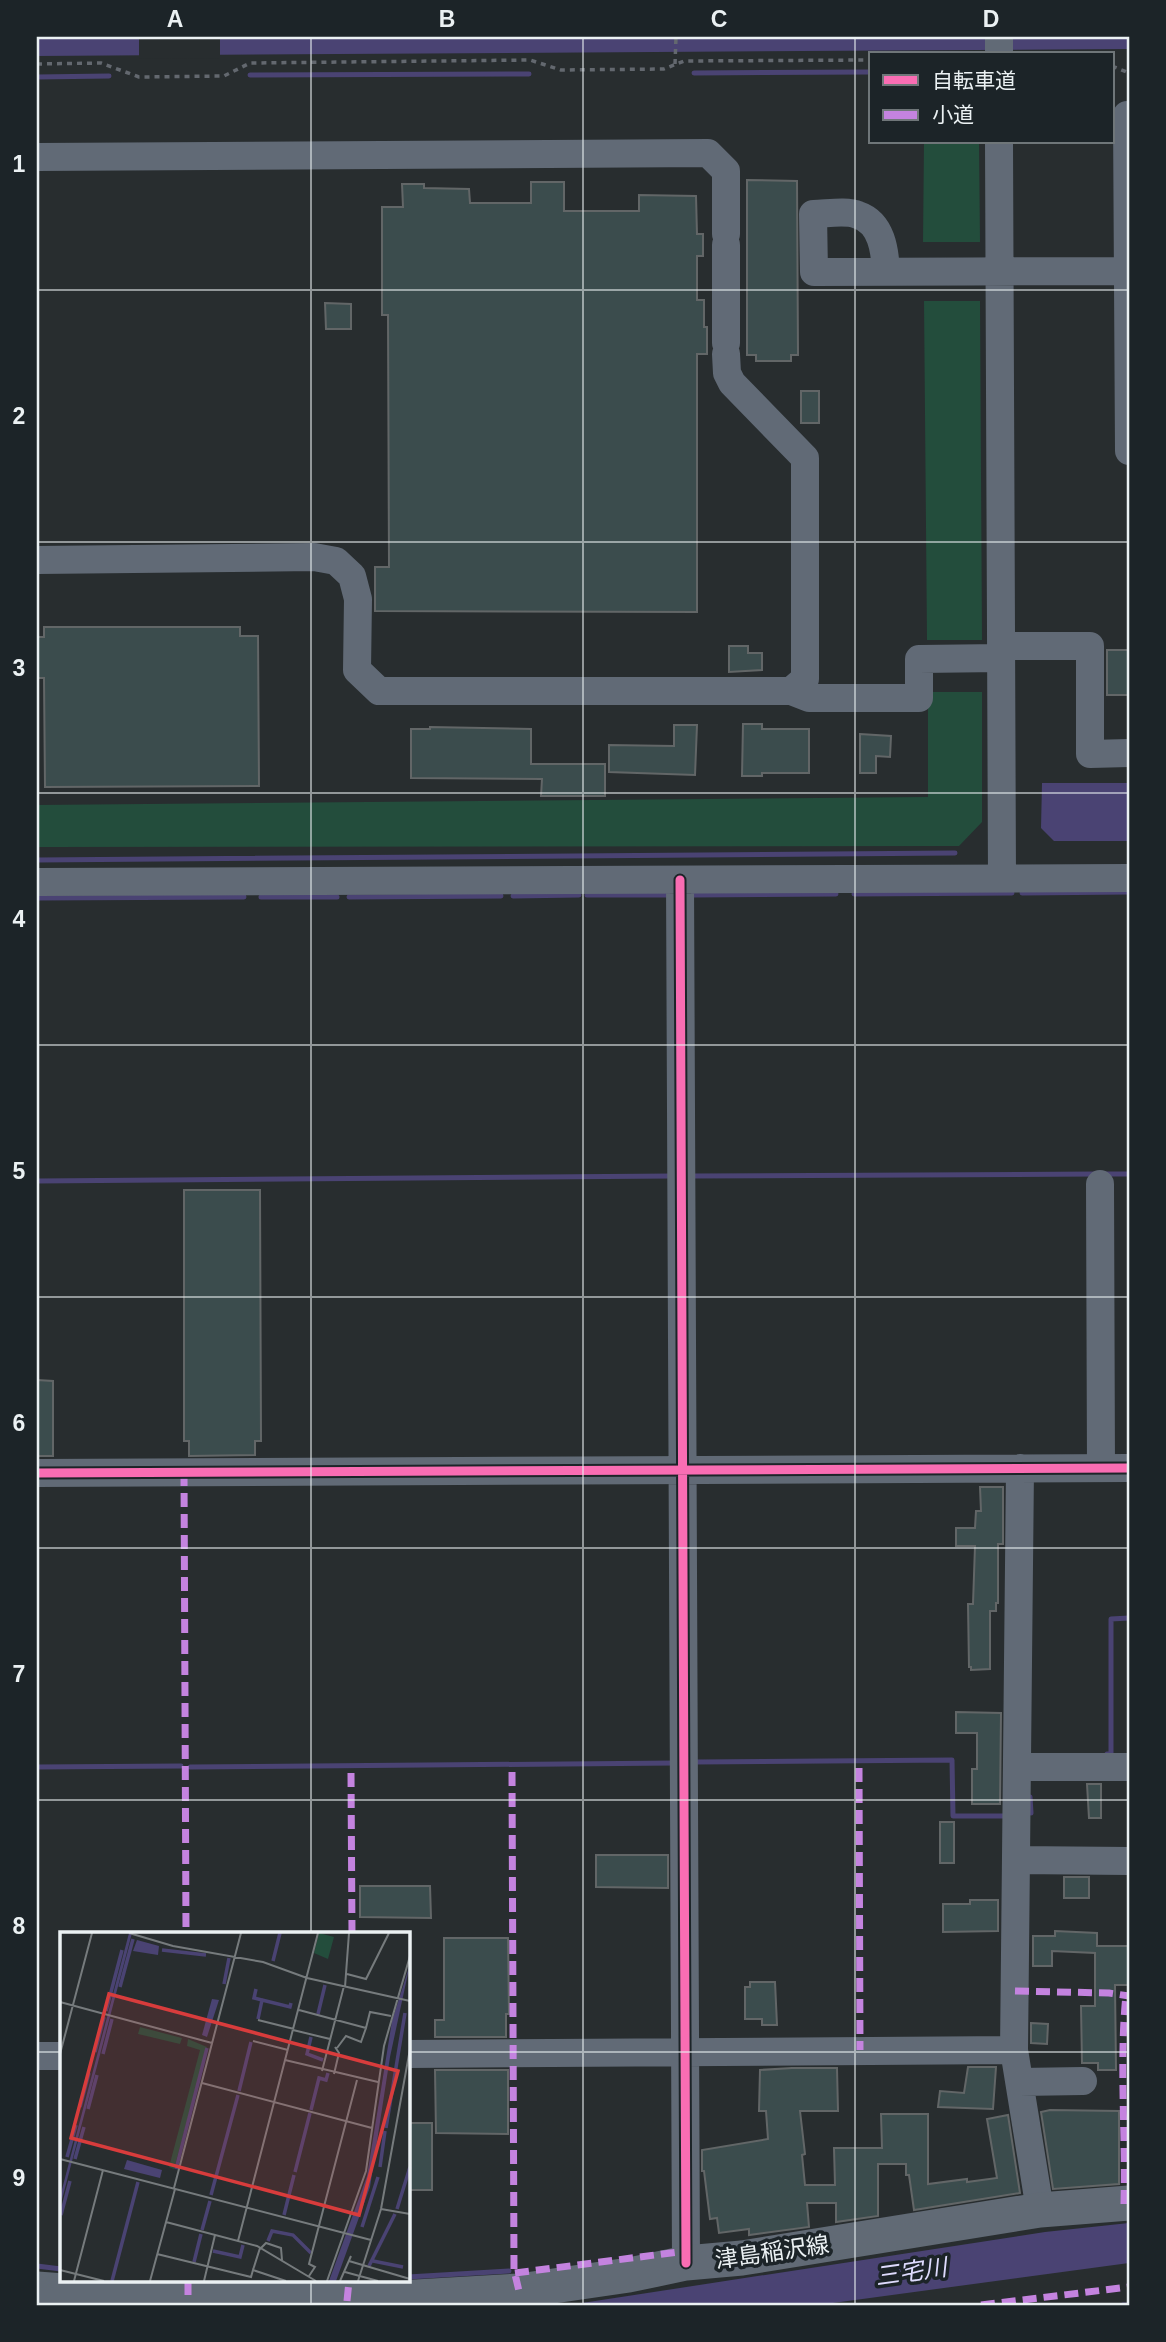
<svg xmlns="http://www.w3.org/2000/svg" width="1166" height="2342" viewBox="0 0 1166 2342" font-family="Arial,'Noto Sans JP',sans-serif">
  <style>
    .green { fill: #234d3c }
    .water { fill: #4a4373 }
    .pier { fill: #282d2f }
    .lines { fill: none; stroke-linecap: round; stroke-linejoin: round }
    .stream { stroke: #4a4373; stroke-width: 5 }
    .building { fill: #3b4c4d; stroke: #626667; stroke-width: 2 }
    .path { stroke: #63686f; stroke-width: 3.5; stroke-dasharray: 5 5; stroke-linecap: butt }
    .minor { stroke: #616a76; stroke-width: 28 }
    .major { stroke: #616a75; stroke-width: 35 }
    .quiet { stroke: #c483df; stroke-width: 7; stroke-dasharray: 14 7; stroke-linecap: butt }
    .cycleway-casing { stroke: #1c2428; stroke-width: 13 }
    .cycleway { stroke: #f96db3; stroke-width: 9 }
    .grid { fill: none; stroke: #ebf1f3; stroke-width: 2; stroke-opacity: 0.55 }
    .labels { text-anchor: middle; stroke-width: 7; stroke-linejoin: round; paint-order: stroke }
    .street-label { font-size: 23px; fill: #ebf1f3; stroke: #1c2428 }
    .water-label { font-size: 24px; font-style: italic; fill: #dedbfd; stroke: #1c2428 }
    .inset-river { fill: none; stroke: #4a4373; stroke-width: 3.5 }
    .inset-road { fill: none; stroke: #767b7d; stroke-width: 2 }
    .view { fill: #d83c3c; fill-opacity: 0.15; stroke: #d83c3c; stroke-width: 3.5 }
    .inset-edge { fill: none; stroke: #ebf1f3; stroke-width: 3.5 }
    .neatline { fill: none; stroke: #ebf1f3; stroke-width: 2.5 }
    .grid-label { font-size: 23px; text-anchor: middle; font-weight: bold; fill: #ebf1f3 }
  </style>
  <rect width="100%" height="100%" fill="#282d2f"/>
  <path class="green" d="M924 142H979L980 242H923Z
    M924 301H980L982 640H927Z
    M928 692H982V822L959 846 37 847V805L928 797Z"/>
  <path class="water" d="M37 37H1129V49L37 56Z
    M1042 783H1129V841H1054L1041 828Z
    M1129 2223V2263L818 2305H569L1045 2232Z"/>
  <path class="pier" d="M139 37H220V58L139 59Z"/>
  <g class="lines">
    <path class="stream" d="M694 73 870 72
      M250 75 529 74
      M37 77 109 76
      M37 860 955 853
      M1022 893 1129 892
      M854 894 1012 893
      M587 895H668
      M693 895 836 894
      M513 896 579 895
      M261 897H337
      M349 897 501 896
      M37 898 244 897
      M1104 1174H1129
      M692 1176 1097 1174
      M37 1181 672 1176
      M1107 1754H1111V1619L1129 1618
      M695 1762 952 1760 953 1816H1006
      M37 1767 181 1766
      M190 1767 676 1763
      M1030 1797 1031 1813
      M37 2266 61 2269
      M408 2277 509 2271
      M1123 2305H1129"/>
  </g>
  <path class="building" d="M747 180 797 181 798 355H791V361H756V355H747Z
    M531 182H564V211H639V195L696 196 697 234H703V256H697V300H704V327H707V354H697V612L375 611V567H389L388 315H382V207H403L402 184H424V188L469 189 470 203H531Z
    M325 303 351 304V329H326Z
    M801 391H819V423H801Z
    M44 627H240V636H258L259 786 45 787 44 678H37V637H44Z
    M729 646H748V653H762V670L729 672Z
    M1107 650H1129V695H1107Z
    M743 724H762V729H809V773H762V776H742Z
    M674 725H697L695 775 609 772V745L674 746Z
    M430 727 531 729V764H605V796H541L542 779 411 778V729H430Z
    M860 734 891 736 890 757 876 756V773H860Z
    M184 1190H260L261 1441H255V1455L189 1456V1441H184Z
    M37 1380 53 1381V1456H37Z
    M980 1487H1003V1544H998V1603H996V1611H990V1669L971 1670V1667H969L968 1604H973L975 1546H956V1528H975L976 1511H981Z
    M956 1712 1001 1713 1000 1804H972V1769H977V1733H956Z
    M1087 1784H1101V1818H1089Z
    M940 1822H954V1863H940Z
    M596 1855H668V1888L596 1887Z
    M1064 1877H1089V1898H1064Z
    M360 1886H430L431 1918 360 1917Z
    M970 1900H998V1931L943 1932V1904H970Z
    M1055 1931 1097 1933V1946H1128L1129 1985H1115L1116 2070H1098V2063H1082L1081 2006H1095V1953L1052 1951V1966H1033V1936H1055Z
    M444 1938H508L509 2014H506V2037H435V2020H444Z
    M750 1982H775L777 2025H762V2019H745V1987H750Z
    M1031 2023 1048 2024 1047 2044 1031 2043Z
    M968 2067H996L993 2109 938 2107 940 2091 964 2093Z
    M792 2068H837L838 2111H800L805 2154 802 2155 805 2185H835L834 2148H882L881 2114H928V2184L967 2179V2182L997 2178 987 2119 1008 2115 1020 2193 914 2210 909 2175H906V2164H878V2216L836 2222V2203H807L809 2227 749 2235V2229L719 2233 717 2218 710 2219 704 2171H702V2150L768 2139 766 2111H759L760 2070Z
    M435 2070H508V2134L436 2133Z
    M1050 2110 1119 2111V2184L1053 2189 1041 2112Z
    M408 2123H432V2190H408Z"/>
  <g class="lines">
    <path class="path" d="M37 64 101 63 139 77 224 76 250 63 530 60 561 70 664 69 684 61 870 60
      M675 64 676 37
      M1112 66 1129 73"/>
    <path class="minor" d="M999 37V54
      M1129 115H1127L1129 451
      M999 142 1002 878
      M37 157 708 153 726 171V234
      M726 245V343
      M886 272C885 251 882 223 858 215 846 210 826 214 813 214L814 272C918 272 1023 271 1127 271
      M37 560 314 557 336 561 352 576 358 599 357 670 379 691H791L805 679V458L732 383 727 373 726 354
      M1001 646H1090V754L1129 753
      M791 691 809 698H919V659L1001 658
      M680 880 686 2263
      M37 882 1129 878
      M1100 1184 1101 1468
      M1020 1468 1014 2050 1040 2210
      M37 1473 1129 1468
      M1017 1767H1129
      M1016 1860 1129 1861
      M408 2054 1014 2050
      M37 2056H61
      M1020 2082 1083 2081"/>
    <path class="major" d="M37 2289 170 2299 347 2301 519 2291 629 2275 686 2263 742 2258 1040 2210 1129 2203"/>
    <path class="quiet" d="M184 1472 186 1934
      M859 1768 860 2050
      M512 1772 514 2270 519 2291
      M351 1773 352 1934
      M1015 1991 1109 1993 1129 1996
      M1124 2204C1126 2134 1119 2064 1126 1995
      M515 2273 686 2251
      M188 2281V2299
      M347 2301 349 2281
      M981 2305 1129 2287"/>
    <g class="cycleway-casing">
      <path id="cycleway" d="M680 880 686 2263
        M37 1473 1129 1468"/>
    </g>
    <use href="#cycleway" class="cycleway"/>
  </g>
  <path class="grid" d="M311 37V1934M583 37V2305M855 37V2305M37 290H1129M37 542H1129M37 793H1129M37 1045H1129M37 1297H1129M37 1548H1129M37 1800H1129M37 2052H61M408 2052H1129M311 2281V2305"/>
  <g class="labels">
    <g class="street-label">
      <text transform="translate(772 2252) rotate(-8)" y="8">津島稲沢線</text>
    </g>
    <g class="water-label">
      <text transform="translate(911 2272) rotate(-8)" y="8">三宅川</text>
    </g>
  </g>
  <g transform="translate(60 1932)">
    <rect width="350" height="350" fill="#282d2f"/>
    <path d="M259 1 274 5 268 27 254 21ZM80 95 122 106 120 112 78 102ZM128 107 147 115 114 237 109 235 140 118 127 114Z" fill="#234d3c"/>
    <path d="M69 1H72L0 275V265ZM77 8 99 14 98 23 73 19ZM350 32 330 125 310 255 276 349H269L307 244 332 89ZM152 67 159 68 147 105 142 103ZM67 228 102 238 100 246 64 237Z" fill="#4a4373"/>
    <path class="inset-river" d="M102 18 146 23M213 29 220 1M164 52 169 26M60 55 73 7M196 57 194 66 202 68 198 87M202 68 230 75 231 71M46 79 62 18M258 82 265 53M251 105 247 122 263 128M35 120 44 85M43 122 52 87M179 159 191 110M20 175 29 141M28 177 37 143M251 178 259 146 266 148 268 141M326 196 345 81M7 225 16 193M15 227 24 195M320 235 325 199M116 237 147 116M235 240 250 181M151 263 178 163M337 277 350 235M1 283 10 249M224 283 234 243M302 295 318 245M142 298 150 269M208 309 212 299 233 303 251 321M153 319 180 325 183 313M313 329 343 335M134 330 141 302M309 334 335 282M52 349 78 250"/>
    <path class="inset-road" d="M69 1 113 14 203 30 247 46 350 69M287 42 306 47 329 1M285 55 289 1M0 70 152 111M239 78 306 96 310 80 331 84M198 88 234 97M233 98 270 107M193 109 228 118M277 116 286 104 301 110 306 96M0 122 32 1M225 128 318 150M262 139 284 54M274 142 279 121 275 115M142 151 312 196M0 227 311 308M114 256 181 1M321 277 350 282M106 290 197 314 256 349M178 309 258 1M200 317 206 311 221 316 222 328M97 322 191 345 193 338 226 349M289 329 350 347M0 338 44 349M193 338 200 316M285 340 318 349M249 344 255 335 249 332 297 148M14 349 43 238M90 349 115 257M144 349 155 303M267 349 306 239 324 114 350 24M280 349 291 324M298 349 321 277 350 117"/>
    <path class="view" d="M49 62 338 139 299 283 11 206Z"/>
    <rect width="350" height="350" class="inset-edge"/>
  </g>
  <rect width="1166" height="2342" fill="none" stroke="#1c2428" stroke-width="77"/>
  <rect x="869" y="52" width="245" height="91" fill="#1c2428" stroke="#6f7679" stroke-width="2"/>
  <rect x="883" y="75" width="35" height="10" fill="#f96db3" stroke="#6f7679" stroke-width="2"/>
  <text x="932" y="88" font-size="21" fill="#ebf1f3">自転車道</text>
  <rect x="883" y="110" width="35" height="10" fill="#c483df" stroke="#6f7679" stroke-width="2"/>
  <text x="932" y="122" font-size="21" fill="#ebf1f3">小道</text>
  <rect x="38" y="38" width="1090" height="2266" class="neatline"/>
  <g class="grid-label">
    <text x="175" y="27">A</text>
    <text x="447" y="27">B</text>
    <text x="719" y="27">C</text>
    <text x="991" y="27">D</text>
    <text x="19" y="172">1</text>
    <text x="19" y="424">2</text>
    <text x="19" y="676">3</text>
    <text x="19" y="927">4</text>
    <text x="19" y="1179">5</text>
    <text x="19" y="1431">6</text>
    <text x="19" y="1682">7</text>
    <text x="19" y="1934">8</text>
    <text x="19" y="2186">9</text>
  </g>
</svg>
